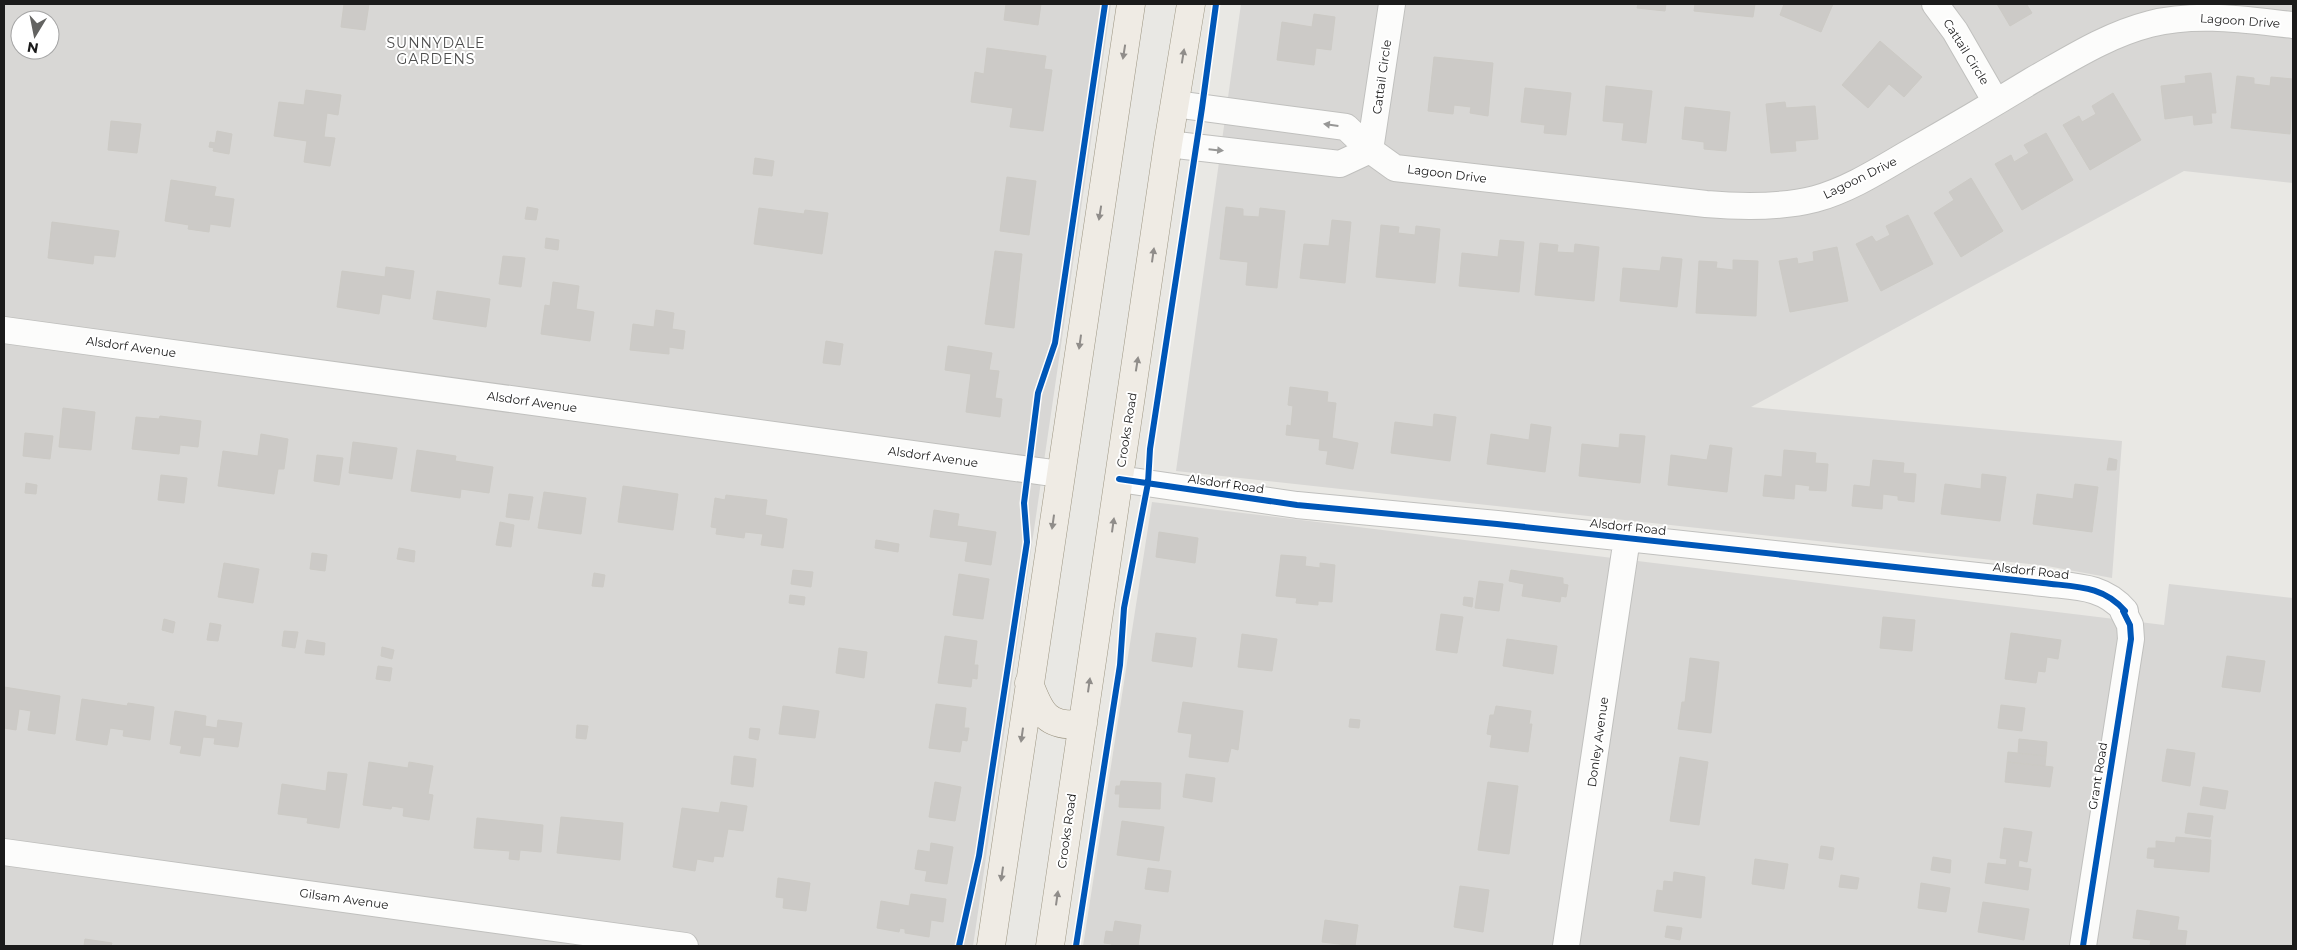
<svg xmlns="http://www.w3.org/2000/svg" width="2297" height="950" viewBox="0 0 2297 950" font-family="Montserrat,sans-serif">
  <style>
    .residential { fill: #d8d7d5; fill-rule: evenodd }
    .building { fill: #cccac7; stroke: #cccac5 }
    .lines { fill: none; stroke-linecap: round; stroke-linejoin: round }
    .minor-casing { stroke: #c0c0be; stroke-width: 28 }
    .major-casing { stroke: #9d9683; stroke-width: 29 }
    .minor { stroke: #fcfcfb; stroke-width: 26 }
    .major { stroke: #efebe4; stroke-width: 28 }
    .cycleway-casing { stroke: #fff; stroke-width: 9 }
    .cycleway { stroke: #0057b8; stroke-width: 6 }
    .oneway { fill: #908d8a }
    .oneway2 { fill: #979796 }
    .labels { text-anchor: middle; stroke-width: 4; stroke-linejoin: round; paint-order: stroke }
    .street-label { font-size: 12px; fill: #1b1b1b; stroke: #fff }
    .neighbourhood-label { font-size: 14px; letter-spacing: 1px; fill: #4e4e4e; stroke: #fff }
  </style>
  <rect width="100%" height="100%" fill="#e9e8e4"/>
  <path class="residential" d="M4 4H1111L973 946H4ZM20 20H50V50H20Z
    M1241 4H2293V183L2184 171 1751 407 2122 441 2112 578 2047 566 1176 471Z
    M1152 502 2164 625 2169 584 2293 598V946H1083Z"/>
  <path class="building" d="M344 4H369L365 30 341 27Z
    M1006 4H1041L1038 25 1004 20Z
    M1638 4H1666L1665 11 1637 8Z
    M1695 4H1755L1753 17 1694 11Z
    M1784 4H1833L1821 32 1780 15Z
    M1997 4H2029L2027 5 2032 13 2010 26Z
    M1314 14 1335 17 1331 50 1316 48 1314 65 1277 60 1282 22 1312 27Z
    M1880 41 1922 77 1904 97 1889 84 1868 108 1842 85Z
    M987 48 1046 56 1044 69 1052 70 1043 131 1010 127 1013 108 971 102 975 72 984 74Z
    M1434 57 1493 63 1488 116 1470 113 1471 107 1454 105 1453 114 1428 111Z
    M2211 73 2216 113H2211L2212 123 2194 125 2193 115 2165 119 2161 86 2186 83 2185 76Z
    M2237 76 2254 78V84L2270 86 2271 77 2293 79 2290 134 2231 128Z
    M1606 86 1652 91 1646 143 1622 140 1624 123 1603 121Z
    M1525 88 1571 93 1566 135 1544 133 1545 125 1521 122Z
    M306 90 341 95 338 115 327 113 324 137 335 138 330 166 304 162 307 141 274 136 279 102 304 105Z
    M2113 93 2141 140 2090 170 2063 125 2079 116 2082 122 2096 114 2092 106Z
    M1785 102 1786 108 1815 106 1818 139 1795 141 1796 151 1771 153 1766 104Z
    M1685 107 1730 112 1726 151 1704 149V142L1682 139Z
    M111 121 141 124 137 153 108 150Z
    M217 131 232 134 229 154 213 151 214 148 209 147 210 142 215 143Z
    M2046 133 2073 180 2022 210 1995 164 2011 155 2014 162 2029 153 2024 145Z
    M755 158 774 161 772 176 753 174Z
    M1007 177 1036 181 1029 235 1000 231Z
    M1971 178 2003 231 1961 257 1934 213 1954 200 1949 192Z
    M171 180 216 187 214 196 234 199 230 227 210 224 209 232 188 229 189 225 165 221Z
    M527 207 538 209 536 220 525 219Z
    M1226 207 1243 209V216L1259 217 1260 208 1285 211 1277 288 1246 285 1248 262 1220 259Z
    M759 208 804 214 805 210 828 213 822 254 754 244Z
    M1908 215 1933 264 1881 291 1856 244 1872 236 1876 242 1890 235 1886 226Z
    M1332 220 1351 222 1345 283 1300 278 1304 244 1329 246Z
    M52 222 119 231 115 257 94 255 93 264 48 258Z
    M1381 225 1399 227 1398 233 1415 235 1416 226 1440 229 1435 283 1376 277Z
    M546 238 559 240 558 250 545 248Z
    M1500 240 1524 242 1519 292 1459 286 1462 253 1498 257Z
    M1540 243 1558 245 1557 252 1574 253 1575 244 1599 247 1594 301 1535 295Z
    M1837 247 1848 301 1790 312 1779 261 1797 258 1798 264 1814 261 1813 252Z
    M995 251 1022 254 1014 328 985 324Z
    M503 256 525 258 521 287 499 284Z
    M1662 257 1682 259 1677 307 1620 301 1623 268 1660 271Z
    M1733 260 1758 261 1756 316 1696 313 1699 261 1717 262 1716 268 1733 270Z
    M386 267 414 271 410 299 382 294 379 314 337 307 342 271 385 277Z
    M553 282 579 286 576 309 594 312 590 341 541 334 545 305 550 306Z
    M437 291 490 299 486 327 433 319Z
    M656 310 674 313 672 329 685 331 683 349 669 347V354L630 350 633 324 654 327Z
    M826 341 843 344 840 365 823 363Z
    M948 346 992 353 989 370 999 371 995 398 1002 399 1000 417 966 412 971 374 945 370Z
    M1290 387 1328 392 1327 402 1336 403 1332 438 1358 443 1353 469 1326 464 1328 451 1319 450 1320 439 1286 435 1287 425 1291 426 1293 406 1288 405Z
    M63 408 95 412 91 450 59 447Z
    M1434 414 1456 417 1450 461 1391 453 1395 422 1433 427Z
    M160 416 201 421 198 447 180 445 179 454 132 449 136 417 159 419Z
    M1531 424 1551 427 1545 472 1487 464 1491 434 1529 440Z
    M25 433 53 436 50 459 23 456Z
    M261 434 288 439 284 469H278L274 494 218 486 223 451 258 456Z
    M1620 434 1645 436 1640 483 1579 476 1582 444 1619 448Z
    M353 442 397 448 392 479 349 473Z
    M1710 445 1732 448 1727 492 1668 485 1671 455 1707 460Z
    M417 450 456 456 455 461 493 467 489 493 461 489 460 498 411 491Z
    M1784 450 1816 453 1815 463 1828 464 1826 491 1809 490 1810 486 1795 484 1794 499 1763 496 1765 475 1782 477Z
    M317 455 343 458 339 485 314 481Z
    M2109 458 2117 460 2116 470H2107Z
    M1873 460 1904 463 1903 473 1916 474 1914 502 1898 500V496L1883 494 1882 509 1852 506 1854 485 1870 487Z
    M1982 474 2006 477 2000 521 1941 514 1945 484 1981 489Z
    M161 475 187 478 184 503 158 500Z
    M26 483 37 485 36 494 25 493Z
    M2075 484 2098 487 2092 532 2033 524 2037 494 2073 499Z
    M623 486 678 494 673 530 618 522Z
    M544 492 586 498 581 534 538 528Z
    M509 494 533 497 529 520 506 517Z
    M726 495 767 500 765 515 787 519 783 548 761 545 763 534 745 532 744 538 716 534 717 528 711 527 715 498 725 500Z
    M934 510 959 514 957 526 996 532 991 565 965 561 968 542 930 537Z
    M500 522 514 525 511 547 496 545Z
    M1159 532 1198 538 1195 563 1156 557Z
    M876 540 899 544 898 552 875 548Z
    M399 548 415 551 414 562 397 559Z
    M312 553 327 555 325 571 310 569Z
    M1281 555 1306 557 1305 566 1320 568V563L1335 565 1332 602 1318 601V605L1296 603 1297 598 1276 596Z
    M224 563 259 569 253 603 218 597Z
    M793 570 813 572 811 587 791 584Z
    M1511 570 1563 578V584L1568 585 1566 597 1561 596 1560 602 1522 596 1524 584 1509 581Z
    M594 573 605 575 603 587 592 586Z
    M959 574 989 579 983 619 953 615Z
    M1479 581 1503 584 1499 611 1475 608Z
    M790 595 805 597 804 605 789 603Z
    M1464 597 1473 598 1472 607 1463 605Z
    M1441 614 1463 617 1457 653 1436 650Z
    M1883 617 1915 620 1912 651 1880 648Z
    M164 619 175 622 173 633 162 630Z
    M210 623 221 625 218 641 207 640Z
    M284 631 298 632 295 648 282 646Z
    M1156 633 1196 638 1192 667 1152 661Z
    M2011 633 2061 640 2058 659 2047 657 2045 672 2038 671 2036 683 2005 679Z
    M1242 634 1277 639 1272 671 1238 667Z
    M945 636 977 641 974 665H978L977 679 972 678 971 687 938 683Z
    M1507 639 1557 646 1553 674 1503 666Z
    M307 640 325 643 324 655 305 653Z
    M382 647 394 650 392 659 381 656Z
    M839 648 867 652 864 678 836 673Z
    M2227 656 2265 661 2260 692 2222 687Z
    M1690 658 1719 662 1711 733 1678 729 1682 702H1685Z
    M378 666 392 668 390 681 376 679Z
    M4 687 60 696 55 734 28 730 31 711 19 709 16 730 4 728Z
    M82 699 127 706 128 703 154 707 150 740 123 736 124 730 110 728 107 745 76 740Z
    M1183 702 1243 711 1238 750 1231 748 1228 762 1189 757 1192 734 1178 732Z
    M936 704 966 708 964 728H969L967 741 962 740 960 752 929 748Z
    M2001 705 2025 708 2022 731 1998 728Z
    M783 706 819 711 815 738 779 734Z
    M1496 706 1531 711 1529 724H1532L1528 752 1490 747 1492 735 1487 734 1490 715H1494Z
    M175 711 206 716 205 726 217 728 218 720 242 723 238 747 214 744 215 738 203 737 200 756 180 753 182 746 170 744Z
    M1350 719 1360 720 1359 728 1349 727Z
    M577 725 588 726 586 739 576 738Z
    M750 728 760 729 758 740 749 738Z
    M2019 739 2047 742 2046 756 2018 753Z
    M2167 749 2195 753 2190 786 2162 781Z
    M2008 752 2046 756 2045 766 2007 762Z
    M734 756 756 759 753 787 731 784Z
    M1680 757 1708 762 1699 825 1670 821Z
    M369 762 408 768 409 762 433 766 428 794 433 795 429 820 403 816 404 808 392 806 391 809 363 805Z
    M2007 762 2053 767 2050 787 2005 782Z
    M328 772 347 774 339 828 307 823 308 818 278 814 282 784 326 791Z
    M1186 774 1215 778 1212 802 1183 797Z
    M1121 781 1161 783 1160 809 1119 807 1120 794H1115L1116 786H1120Z
    M935 782 961 787 955 821 929 817Z
    M1488 782 1518 786 1509 854 1478 850Z
    M2203 787 2228 791 2225 809 2200 805Z
    M721 802 747 806 743 831 728 829 723 857 714 856 713 862 697 859 695 871 673 867 682 808 719 813Z
    M2188 813 2213 816 2210 837 2185 833Z
    M561 817 623 823 620 860 557 853Z
    M477 818 543 825 541 852 520 850 519 860 509 859 510 851 474 848Z
    M1122 821 1164 827 1159 861 1117 855Z
    M2004 828 2032 832 2027 862 2019 860 2018 867 2031 869 2028 890 1985 883 1988 863 2006 865 2007 859 2000 858Z
    M2176 837 2211 840 2209 872 2154 867 2155 859 2147 858 2148 848H2156V841L2175 843Z
    M931 843 953 847 947 884 925 881 927 871 915 869 918 850 930 852Z
    M1821 846 1834 848 1832 860 1819 858Z
    M1933 857 1951 860 1950 873 1931 870Z
    M1755 859 1788 864 1784 889 1752 884Z
    M1148 868 1171 871 1168 892 1145 889Z
    M1674 872 1705 877 1701 918 1654 911 1657 890 1663 891 1664 881 1673 882Z
    M1841 875 1859 878 1857 889 1839 887Z
    M778 878 810 883 806 911 783 908 784 898 776 897Z
    M1921 883 1950 888 1946 912 1918 908Z
    M1460 886 1489 890 1483 932 1454 927Z
    M911 894 946 899 943 922 931 920 929 937 905 933V929L900 928 899 932 877 928 881 901 909 906Z
    M1983 902 2029 909 2024 940 1978 932Z
    M2137 910 2179 917 2177 930 2187 931 2185 946H2150L2151 940 2133 938Z
    M1325 920 1358 925 1355 946 1322 942Z
    M1115 921 1141 925 1138 946H1111L1112 944 1104 943 1106 931 1113 932Z
    M1667 926 1682 928 1680 940 1665 937Z
    M85 939 112 943 111 946H84Z"/>
  <g class="lines">
    <g class="minor-casing">
      <path id="minor" d="M1935 4 1955 31 1996 102
        M1175 104 1346 127 1370 150 1395 168 1706 204C1742 207 1780 208 1815 199 1848 190 1878 171 1907 154 1949 130 1990 106 2031 81 2070 59 2107 35 2150 24 2197 12 2246 20 2293 25
        M1168 144 1340 164 1370 150
        M1370 150 1392 4
        M4 330 1060 474
        M1119 479 1297 505 1497 524 2043 583C2075 587 2103 585 2125 611H2123L2130 625 2131 639 2083 946
        M4 852 685 946
        M1566 946 1627 538"/>
    </g>
    <g class="major-casing">
      <path id="major" d="M1029 683C1040 713 1047 728 1083 724
        M991 946 1131 4
        M1050 946 1168 144 1191 4"/>
    </g>
    <use href="#minor" class="minor"/>
    <use href="#major" class="major"/>
    <g class="cycleway-casing">
      <path id="cycleway" d="M1119 479 1297 505 1497 524 2043 583C2075 587 2103 585 2125 611H2123L2130 625 2131 639 2083 946
        M959 946 979 856 1027 542 1024 503 1038 393 1055 343 1105 4
        M1076 946 1120 665 1124 608 1148 483 1150 449 1202 108 1216 4"/>
    </g>
    <use href="#cycleway" class="cycleway"/>
  </g>
  <defs><path id="oneway-solid" d="M-6-.8H1V-3.2L6.5 0L1 3.2V.8H-6Z" transform="scale(1.25)"/></defs>
  <g class="oneway">
    <use href="#oneway-solid" transform="translate(1124 52) rotate(99)"/>
    <use href="#oneway-solid" transform="translate(1183 56) rotate(-81)"/>
    <use href="#oneway-solid" transform="translate(1100 213) rotate(99)"/>
    <use href="#oneway-solid" transform="translate(1153 255) rotate(-82)"/>
    <use href="#oneway-solid" transform="translate(1080 342) rotate(98)"/>
    <use href="#oneway-solid" transform="translate(1137 364) rotate(-81)"/>
    <use href="#oneway-solid" transform="translate(1053 522) rotate(98)"/>
    <use href="#oneway-solid" transform="translate(1113 525) rotate(-82)"/>
    <use href="#oneway-solid" transform="translate(1089 685) rotate(-82)"/>
    <use href="#oneway-solid" transform="translate(1022 735) rotate(98)"/>
    <use href="#oneway-solid" transform="translate(1002 874) rotate(98)"/>
    <use href="#oneway-solid" transform="translate(1057 898) rotate(-82)"/>
  </g>
  <g class="oneway2">
    <use href="#oneway-solid" transform="translate(1331 125) rotate(-172)"/>
    <use href="#oneway-solid" transform="translate(1216 150) rotate(6)"/>
  </g>
  <g class="labels">
    <g class="street-label">
      <text transform="translate(2240 21) rotate(4)" y="4">Lagoon Drive</text>
      <text transform="translate(1966 52) rotate(58)" y="4">Cattail Circle</text>
      <text transform="translate(1382 77) rotate(-82)" y="4">Cattail Circle</text>
      <text transform="translate(1447 174) rotate(7)" y="4">Lagoon Drive</text>
      <text transform="translate(1860 178) rotate(-26)" y="4">Lagoon Drive</text>
      <text transform="translate(131 347) rotate(8)" y="4">Alsdorf Avenue</text>
      <text transform="translate(532 402) rotate(8)" y="4">Alsdorf Avenue</text>
      <text transform="translate(1127 430) rotate(-81)" y="4">Crooks Road</text>
      <text transform="translate(933 457) rotate(8)" y="4">Alsdorf Avenue</text>
      <text transform="translate(1226 484) rotate(8)" y="4">Alsdorf Road</text>
      <text transform="translate(1628 527) rotate(6)" y="4">Alsdorf Road</text>
      <text transform="translate(2031 571) rotate(6)" y="4">Alsdorf Road</text>
      <text transform="translate(1598 742) rotate(-82)" y="4">Donley Avenue</text>
      <text transform="translate(2098 776) rotate(-81)" y="4">Grant Road</text>
      <text transform="translate(1067 831) rotate(-82)" y="4">Crooks Road</text>
      <text transform="translate(344 899) rotate(8)" y="4">Gilsam Avenue</text>
    </g>
    <g class="neighbourhood-label">
      <text x="436" y="48">SUNNYDALE<tspan x="436" dy="16">GARDENS</tspan></text>
    </g>
  </g>
  <rect width="2297" height="950" fill="none" stroke="#1b1b1b" stroke-width="10"/>
  <g transform="translate(35 35) rotate(190)"><circle r="24" fill="#ffffff" stroke="#a4a4a4"/>
  <path d="M0-4L9 19L0 12L-9 19Z" fill="#636361"/>
  <text y="-8" font-size="14" font-weight="bold" text-anchor="middle" fill="#1b1b1b">N</text>
  </g>
</svg>
